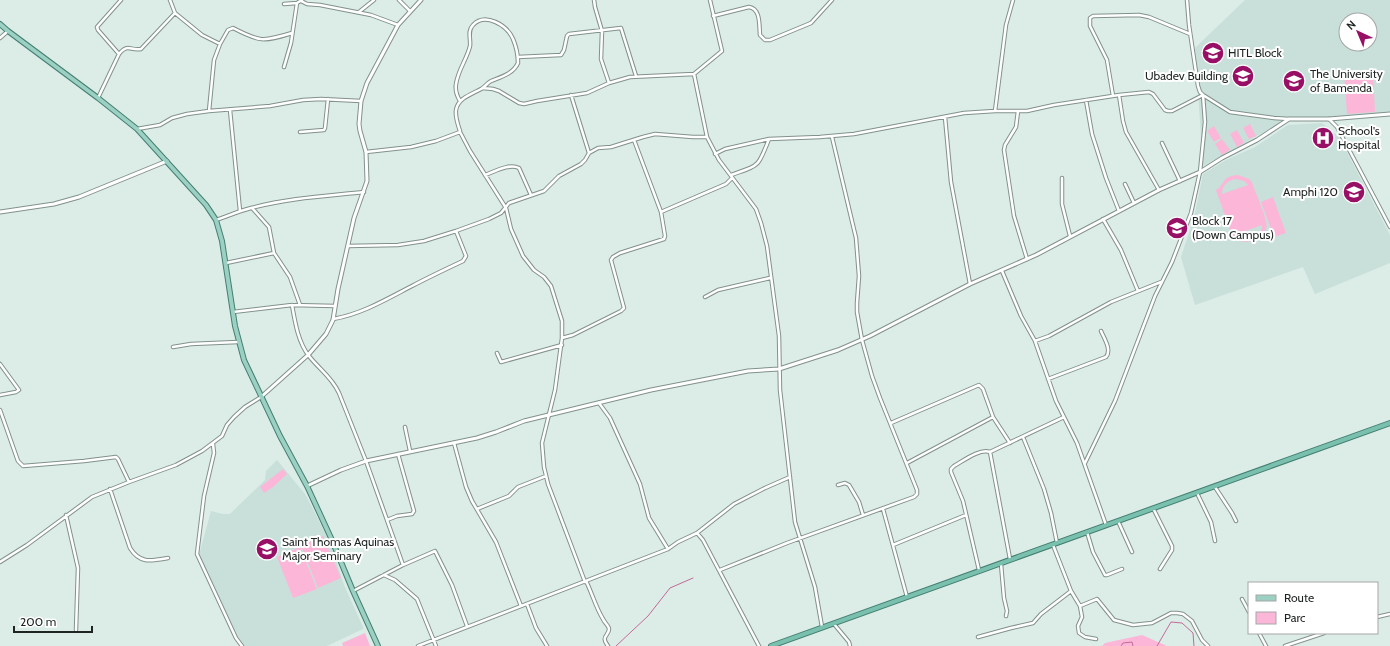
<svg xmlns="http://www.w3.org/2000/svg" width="1390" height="646" viewBox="0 0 1390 646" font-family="Cabin,sans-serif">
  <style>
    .built { fill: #c8e0d9; fill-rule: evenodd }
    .green { fill: #fcb7d8; fill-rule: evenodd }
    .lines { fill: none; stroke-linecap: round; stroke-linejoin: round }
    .stream { stroke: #c36a98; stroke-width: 1 }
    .minor-casing { stroke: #82918c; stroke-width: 4.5 }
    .tertiary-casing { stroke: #82918c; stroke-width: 5 }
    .primary-casing { stroke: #447f71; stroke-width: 6 }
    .trunk-casing { stroke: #447f71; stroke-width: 6 }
    .minor { stroke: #fff; stroke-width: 2.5 }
    .tertiary { stroke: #fff; stroke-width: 3 }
    .primary { stroke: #9bd0c3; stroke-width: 4 }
    .trunk { stroke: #7ac0af; stroke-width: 4 }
    .labels { text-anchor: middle; stroke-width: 4; stroke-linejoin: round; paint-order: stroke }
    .poi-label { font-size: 12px; fill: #1e2422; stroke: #fff; text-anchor: start }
  </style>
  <rect width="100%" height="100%" fill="#dcece7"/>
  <path class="built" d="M1245 0H1390V113L1315 119 1281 117 1279 124 1203 166 1195 48ZM1346 20H1370V44H1346Z
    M1322 123 1339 137 1390 235V263L1315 294 1303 267 1195 305 1181 257 1194 218 1203 174 1226 160 1255 147 1288 125Z
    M277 460 305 494 314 511 330 543 344 585 363 627V629L327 646H244L240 641 199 555 211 511 223 514H230L265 480 266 471Z"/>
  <path class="green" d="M1373 71 1375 112 1347 114 1344 73Z
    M1250 124 1256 136 1249 139 1243 128Z
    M1214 126 1221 138 1214 142 1207 131Z
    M1237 130 1244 143 1237 147 1230 134Z
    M1222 139 1230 150 1222 155 1215 144Z
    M1238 175 1249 179 1252 182C1256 195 1263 208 1266 221 1270 237 1252 244 1239 241L1235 237 1233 238 1216 190C1226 184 1221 176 1238 175ZM1235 179 1244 181 1248 185 1222 194C1222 186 1227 181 1235 179ZM1262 225C1262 239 1246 242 1237 234Z
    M1273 197 1286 233 1274 237 1261 202Z
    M283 469 287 474 273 487 264 493 260 487Z
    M323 536 341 578 318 588 301 546Z
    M300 547 317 589 293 598 277 557Z
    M365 633 370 646H343L342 643Z
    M1142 635 1167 646H1102L1105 643Z"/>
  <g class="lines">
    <path class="stream" d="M616 646 648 616 670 588 693 578
      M1121 646 1123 643 1132 642 1133 646
      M1157 646 1171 622 1182 623 1193 633 1194 646"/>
    <g class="minor-casing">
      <path id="minor" d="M170 0 175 13 202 35 220 44
        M399 0 410 11
        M594 0 595 7 602 31 601 59 609 83
        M1187 0 1189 25 1198 86 1200 92 1203 95 1230 112 1274 118 1289 119
        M301 1 307 4 320 5 371 15 398 25
        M284 4 297 3
        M359 12 374 0
        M713 16 749 7C761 9 759 25 760 35L765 40H770L811 23 832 0
        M0 38 8 31
        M119 54 98 30 97 27 121 0
        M518 57 561 55 564 50 567 36 569 34 621 28 636 76
        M284 67 291 43 297 3 302 0
        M694 74 707 137 719 160 756 209 761 223 767 246 779 336 780 390 795 522 815 587 822 627
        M483 88 493 89 499 91 519 103 524 104 537 101 587 93 609 83 630 77 694 74 722 51 710 0
        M571 95 589 153
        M1119 95 1123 121 1126 132 1159 190
        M1113 96 1107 60 1090 26V18L1093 16 1139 15 1149 17 1190 34
        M98 98 119 54C128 43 130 51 141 49L175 13
        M1086 100 1092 134 1106 178 1119 211
        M230 110 240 211
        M209 111 214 60 220 44 228 30 233 28C260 42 263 42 292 33
        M995 111 1006 25 1013 0
        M1018 111 1016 127 1005 145 1004 150 1014 216 1027 259
        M945 117 951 182 970 284
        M1329 119 1337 127 1390 227
        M137 129 160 125 172 118 187 114 209 111 270 106 303 100 321 99 361 101
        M460 131C458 125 455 117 456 110 458 98 472 94 481 89 485 87 487 83 491 81 501 77 513 74 518 63 518 55 516 46 513 39 507 25 485 12 473 25 467 31 471 39 470 46 467 59 458 70 456 84 455 90 457 96 460 101
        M300 132 324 130 325 128 328 99
        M634 140 661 212
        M1162 143 1180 181
        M366 152 411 147 436 141 460 132 470 151 506 208 511 229 523 256 534 270 544 277 551 286 562 321V338
        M715 154 725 149 769 139 820 137 854 134 964 113 995 111H1027L1054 105 1119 95 1149 92 1153 94 1165 110 1168 111H1172L1203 95
        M485 175C494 172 509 163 519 168L531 195
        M731 175C759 165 758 168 769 139
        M1062 178V204L1070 236
        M1125 184 1134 203
        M252 208 269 227 274 253 290 277 300 305
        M1103 219 1121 250 1138 291
        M216 220C228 216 239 211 251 208 288 198 326 196 364 192
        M348 246 398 245 424 241 456 231 489 219 501 213 509 203 544 191 559 176 581 164 585 160 589 153 598 148 611 147 643 137 655 134 693 137H707
        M226 263 274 253
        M1002 271 1021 316 1035 341 1056 401 1077 443 1106 525
        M705 297 718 290 770 278
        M292 305C295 322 298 342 309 356 319 369 332 377 339 393L366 461 403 565
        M233 312 292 305 335 306
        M333 319C362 314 387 299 412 286 429 277 446 269 463 261L466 256 456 231
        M1035 341 1049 336 1111 302 1161 282
        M173 347 191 344 238 342
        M497 353 501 362 562 345
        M0 364 19 390 16 392 0 395
        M1048 379 1106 357C1112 350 1104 338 1101 331
        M599 403 610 418 640 484 649 518 668 549
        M0 410 18 461 23 466 84 461 116 457 118 459 129 482
        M891 423 979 385 983 389 993 417 1010 443
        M405 427 410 451
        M1023 437 1044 489 1051 513 1057 543
        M454 443 466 487 472 501 496 542 521 606
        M213 444 214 453 204 496 197 554 236 638 242 646
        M990 452 1010 559
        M907 463 993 417
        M1085 463 1115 401 1155 296 1172 262 1191 213 1200 172 1205 122 1203 95
        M838 485 845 483 849 485 859 502 863 515
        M1215 487 1232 513 1236 521
        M110 489 130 548C140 564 151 561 168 558
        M1197 493 1211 522 1215 541
        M1153 508 1172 546V550L1160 569
        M477 509 509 496 518 487 546 476
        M883 509 907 597
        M66 515 78 568 76 630
        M387 520 397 516 412 514 414 511 398 454
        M1118 521 1132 552
        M1087 532 1093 552 1105 575H1107L1122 569
        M697 533 703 540 759 646
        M893 545 966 515
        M0 562 27 545 92 497 129 482 176 465 202 451 222 436 227 425 234 417 245 407 261 397
        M1001 564 1004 598 1007 611 1006 616
        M720 570 787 543 914 497 917 494V490L880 398 872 376 862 340 857 312V303L859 276 856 238 832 137
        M979 570 963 501 951 472V469L954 466C963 461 980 448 990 452L1064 417
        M384 575 395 580 417 599 436 646
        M586 581C592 593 596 608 603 619 604 622 609 626 609 629 609 636 600 636 608 646
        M585 582 548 484 544 467 542 443 555 390 562 338 573 335 621 311 624 308 611 260 613 257 620 253 664 239 665 236 661 212 726 184 732 178
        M353 591 403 565 435 551 452 585 467 626
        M1071 591 1080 606 1097 599 1114 620 1133 625 1152 623 1171 613H1177L1183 614 1192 621 1202 640 1208 646
        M1242 599 1249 612
        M527 604 536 628 547 646
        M1080 606 1082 617 1078 626 1079 633 1085 637 1096 639
        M1377 617 1390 614
        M834 624 849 642 850 646
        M1259 633 1266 646
        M978 637 1011 628 1033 623 1041 614 1071 591 1053 545
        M418 646 668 549 678 542 697 533 734 504 765 488 790 477
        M1285 646 1324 633"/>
    </g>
    <g class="tertiary-casing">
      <path id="tertiary" d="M0 212 54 204 79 197 167 161
        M261 397 308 355 326 334 333 320 338 289 354 218 367 181 366 152 360 131 359 124 361 101 367 83 398 25 421 0
        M307 486 341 470 366 461 477 438 496 432 524 421 651 390 748 371 779 369 838 350 870 336 970 284 1036 255 1159 190 1200 172 1222 158 1257 140 1289 119H1329L1390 114"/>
    </g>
    <g class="primary-casing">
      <path id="primary" d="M0 24 8 31 98 98 137 129 206 205 216 220 222 241 235 326 244 360 280 436 307 486 331 538 353 591 378 646"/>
    </g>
    <g class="trunk-casing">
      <path id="trunk" d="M771 646 1390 423"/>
    </g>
    <use href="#minor" class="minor"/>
    <use href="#tertiary" class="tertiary"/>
    <use href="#primary" class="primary"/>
    <use href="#trunk" class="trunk"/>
  </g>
  <defs>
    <g id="university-disc" transform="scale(1.15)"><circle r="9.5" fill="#971066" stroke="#fff"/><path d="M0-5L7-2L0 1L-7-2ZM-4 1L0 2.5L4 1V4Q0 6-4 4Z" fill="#fff"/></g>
    <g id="hospital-disc" transform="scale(1.15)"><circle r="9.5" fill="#971066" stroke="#fff"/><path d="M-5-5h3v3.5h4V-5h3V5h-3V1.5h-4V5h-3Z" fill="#fff"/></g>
  </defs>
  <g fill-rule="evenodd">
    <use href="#university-disc" x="1213" y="53"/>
    <use href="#university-disc" x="1243" y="76"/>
    <use href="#university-disc" x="1294" y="81"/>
    <use href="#hospital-disc" x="1323" y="138"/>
    <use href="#university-disc" x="1354" y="192"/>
    <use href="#university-disc" x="1177" y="228"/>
    <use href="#university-disc" x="267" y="549"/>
  </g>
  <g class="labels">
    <g class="poi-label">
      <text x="1228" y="57">HITL Block</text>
      <text x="1310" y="78">The University<tspan x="1310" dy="14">of Bamenda</tspan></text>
      <text x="1228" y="80" text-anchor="end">Ubadev Building</text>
      <text x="1338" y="135">School's<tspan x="1338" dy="14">Hospital</tspan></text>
      <text x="1338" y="196" text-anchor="end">Amphi 120</text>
      <text x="1192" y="225">Block 17<tspan x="1192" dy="14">(Down Campus)</tspan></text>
      <text x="282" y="546">Saint Thomas Aquinas<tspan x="282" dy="14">Major Seminary</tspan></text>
    </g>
  </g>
  <rect x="1248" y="582" width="130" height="52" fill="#ffffff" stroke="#a5a7a7"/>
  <rect x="1256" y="595" width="20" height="6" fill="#9bd0c3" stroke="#a5a7a7"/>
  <text x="1284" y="602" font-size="12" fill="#1e2422">Route</text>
  <rect x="1256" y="612" width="20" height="12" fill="#fcb7d8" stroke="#a5a7a7"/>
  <text x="1284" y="622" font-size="12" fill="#1e2422">Parc</text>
  <g transform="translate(1358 32) rotate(316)"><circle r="19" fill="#ffffff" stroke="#a5a7a7"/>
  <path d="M0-3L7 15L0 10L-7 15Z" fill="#971066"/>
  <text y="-6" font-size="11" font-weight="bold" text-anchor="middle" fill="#1e2422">N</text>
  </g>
  <path d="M14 626v6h78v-6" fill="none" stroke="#1e2422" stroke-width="2"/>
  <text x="20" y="626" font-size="12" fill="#1e2422" stroke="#ffffff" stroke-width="3" paint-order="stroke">200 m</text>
</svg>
